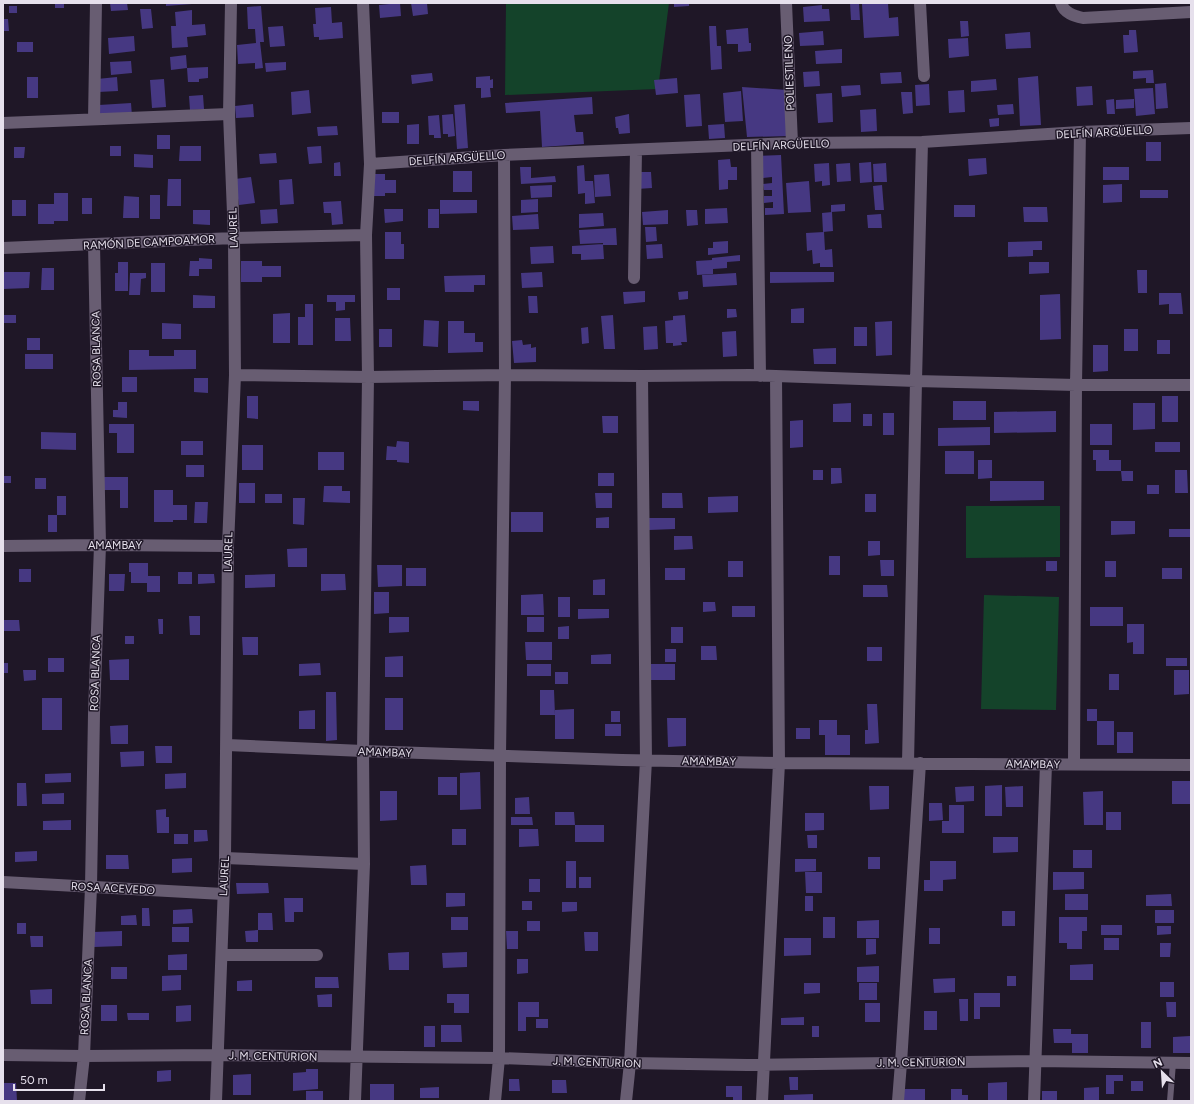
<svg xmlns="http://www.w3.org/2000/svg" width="1194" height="1104" viewBox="0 0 1194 1104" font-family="Figtree,sans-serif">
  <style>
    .green { fill: #14432a }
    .building { fill: #463882 }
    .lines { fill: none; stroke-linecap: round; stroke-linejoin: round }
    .lane { stroke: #685d72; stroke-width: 6 }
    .street { stroke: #685d72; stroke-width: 12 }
    .labels { text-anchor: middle; stroke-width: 3; stroke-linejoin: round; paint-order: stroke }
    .street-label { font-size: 11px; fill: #e6e0ec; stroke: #1f1727 }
  </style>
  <rect width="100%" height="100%" fill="#1f1727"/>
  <path class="green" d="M506 3H669L658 89 505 95Z
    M966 506H1060V557L966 558Z
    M984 595 1059 597 1056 710 981 709Z"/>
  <path class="building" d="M55 3H64V8H55Z
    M110 3H127L128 10 111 11Z
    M166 3H192V4L166 6Z
    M400 3 401 16 380 18 379 5Z
    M411 3H427L428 14 413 16Z
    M674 3H689V6L674 7Z
    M850 3H859L860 20H851Z
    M888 3 889 18 898 17 899 36 864 38 862 4Z
    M822 5V9H829L830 21 804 22 803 7Z
    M9 6H17V13H9Z
    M261 6 264 42H260L263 68 255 69V63L238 64 237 45 256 43 255 29H248L247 7Z
    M331 7 332 23 342 22 343 38 319 40V37H314L313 24H316L315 8Z
    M140 9H151L153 28 142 29Z
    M192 10V25L205 24 206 35 187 37 188 47 172 48 171 26H176L175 12Z
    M3 19H8L9 31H3Z
    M960 21H968L969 36 961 37Z
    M283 26 285 46 270 47 268 27Z
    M709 26H716L717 46H721L722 69 711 70Z
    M748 28 749 43H751V51L738 52V44H727L726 30Z
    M1129 30H1136L1138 52 1124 53 1123 35H1129Z
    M823 31 824 45 800 46 799 33Z
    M1030 32 1031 48 1006 49 1005 34Z
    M134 36 135 51 109 54 108 38Z
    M968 38 969 56 949 58 948 39Z
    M17 42H33V52H17Z
    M842 49V63L816 64 815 51Z
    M186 55 187 68 171 70 170 57Z
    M131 61 132 73 111 75 110 62Z
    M286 62V70L266 72 265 63Z
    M208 67V78L199 79V82H188L187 68Z
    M1153 70 1154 83H1146V78L1133 79V71Z
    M819 71 820 86 804 87 803 72Z
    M901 72 902 83 881 84 880 73Z
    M432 73 433 81 412 84 411 75Z
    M490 76V80L493 79V88H490L491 97 481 98V88H476V77Z
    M1038 76 1041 125 1020 126 1018 78Z
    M27 77H38V98H27Z
    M117 77 118 91 98 92 97 79Z
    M677 78 678 93 656 95 654 80Z
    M164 79 166 107 152 108 150 80Z
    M996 79 997 90 971 92V81Z
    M1166 83 1168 108 1156 109 1155 84Z
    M929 84 930 105 916 106 915 85Z
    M860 85 861 95 842 97 841 86Z
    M1092 86 1093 105 1077 106 1076 87Z
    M742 87 788 90 789 136 747 137Z
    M1153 88 1155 114 1136 116 1134 89Z
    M309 90 311 113 292 115 291 92Z
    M964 90 965 112 949 113 948 91Z
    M741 91 743 121 725 122 723 93Z
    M901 92H912L913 113 903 114Z
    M832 93 833 122 818 123 816 94Z
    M700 94 702 126 686 127 684 95Z
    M203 95 204 109 190 110 189 96Z
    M592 97 593 114 574 115 576 132H583L584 144 542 147 540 111 506 113 505 103Z
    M1114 99 1115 114H1107L1106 100Z
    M1134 99V108L1116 109V100Z
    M131 103 132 116 100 119 99 105Z
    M253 104 254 117 236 118 235 106Z
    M465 104 468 148 457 149 454 105Z
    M1013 104 1014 114 998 115 997 105Z
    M876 109 877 131 861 132 860 110Z
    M382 112H399V123H382Z
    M453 114 455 136 448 137V134H443L442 115Z
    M629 114 630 133 619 134 618 128H616L615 117Z
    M439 115 441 138H434V135H429L428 116Z
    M999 118V126L990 127 989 119Z
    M419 124V144H407V125Z
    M724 124 725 138 709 139 708 125Z
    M337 126 338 135 318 136 317 127Z
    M157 135H170V149H157Z
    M1146 142H1161V161H1146Z
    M110 146H121V156H110Z
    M180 146H201V161H179Z
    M321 146 322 163 309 164 307 147Z
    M14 147H25L24 158H14Z
    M276 153 277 163 260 164 259 154Z
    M134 154 153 155V168L134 167Z
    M781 155 784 214 765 215V208H773V202L764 203V196H772V190H764L763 184 772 183V177L763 178 758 156Z
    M986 158 987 174 969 176 968 159Z
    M730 159 731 167H737V180H728V189L719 190 718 160Z
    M340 162 341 176H334V163Z
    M871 162 872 182 860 183 859 163Z
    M829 163 830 185 822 186V181L815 182 814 164Z
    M850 163 851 181 837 182 836 164Z
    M886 163 887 182H874L873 164Z
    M584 165 585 181H593L595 203 585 204V193L578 194 577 166Z
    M520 167H531V178L555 176 556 182 521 184Z
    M1103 167H1129V180H1103Z
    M453 171H472V192H453Z
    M636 172H651L652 188 637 189Z
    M371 174H385V180H396V193H385V196H371Z
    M609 174 611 196 595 197 594 175Z
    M251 177 255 203 239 205 235 179Z
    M168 179H181V206H167Z
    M292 179 294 204 280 205 279 180Z
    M809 181 811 212 788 213 786 183Z
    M1122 184V202L1103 203V185Z
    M552 185V197L531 198 530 186Z
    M882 185 884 210H875L873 186Z
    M1140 190H1168V198H1140Z
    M54 193H68V221H54V224H38V204H54Z
    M150 195H160V219H150Z
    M124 196 139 197V218H123Z
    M82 198H92V214H82Z
    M538 199V212L521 213V200Z
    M12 200H26V216H12Z
    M440 200H477V213L440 214Z
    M341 201 343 224 332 225 331 213H324L323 202Z
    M845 204V211L831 212V205Z
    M954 205H975V217H954Z
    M1023 207H1047L1048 222H1024Z
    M727 208 728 223 705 224V209Z
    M277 209 278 223 261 224 260 210Z
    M384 209H403V221L385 223Z
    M428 209H439V228H428Z
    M193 210H210V225L193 224Z
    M668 210V224L643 225 642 212Z
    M686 210H697L698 225 687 226Z
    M832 212 833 231 823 232 822 213Z
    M603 213 604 226 579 228V214Z
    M538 214 539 229 513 230 512 216Z
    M881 214 882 228H868L867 215Z
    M645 227H656L657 241 646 242Z
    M616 228 617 245H603V243L580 244 579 230Z
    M385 232H401V244H404V259H385Z
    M824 232 825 250 832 249 833 267H820V263L813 264 812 250 807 251 806 233Z
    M728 241V253L708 255V248H713V242Z
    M1042 241V250H1033V256L1008 257V242Z
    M603 244 604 259 581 260V254H572V246Z
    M662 244 663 258 647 259 646 245Z
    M553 246 554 263 531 264 530 247Z
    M740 255V261L727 262V268L713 269V274L697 275 696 261 712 260V258Z
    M199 258 212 259V269H199V276H189L190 261H199Z
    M241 261H262V266H281V277H262V282H241Z
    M118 262H128V291H115V273H118Z
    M1029 262H1049V273L1029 274Z
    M151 263H165V292H151Z
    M42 268H54V290H41Z
    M1137 270H1147V293H1138Z
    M3 272H30L29 288 3 289Z
    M542 272 543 287 522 288 521 273Z
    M770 272H834V282L770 283Z
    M130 273H146V278L141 279 140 295H129Z
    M736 273 737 285 703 287 702 275Z
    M485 275V285H474V292H445L444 276Z
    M387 288H400V300H387Z
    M645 291V302L624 304 623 292Z
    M688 291V299L679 300 678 292Z
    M1159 293H1181L1183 314H1169V304L1159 305Z
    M1060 294 1061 339 1040 340V295Z
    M193 295 215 296V308H193Z
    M327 295H355V302H345V310L336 311V302H327Z
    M528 296H537L538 313H529Z
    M305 304H313V345H298V317H305Z
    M804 308V323H791V309Z
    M727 309H736L737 317 727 318Z
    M290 313V343H273V314Z
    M3 315H16V323H3Z
    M613 315 615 349H604L601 316Z
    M685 315 687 342H681L682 345 673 346V343H666L665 321 673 320V316Z
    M335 318H350L351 341H335Z
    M424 320 439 321 438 347 423 346Z
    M448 321H464V333H475V342H483V352L448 353Z
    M892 321V355L876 356 875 322Z
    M162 323 181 324V339H162Z
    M657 326 658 349 644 350 643 327Z
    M588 327 589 343 582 344 581 328Z
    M854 327H867V346H854Z
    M379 329H392V347H379Z
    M1124 329H1138V351H1124Z
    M736 331 737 356 723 357 722 332Z
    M27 338H40V350H27Z
    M522 340 523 345 531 344V348L536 347V362L514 363 512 341Z
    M1157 340H1170V354H1157Z
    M1093 345H1108V371L1093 372Z
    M836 348V364H814L813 349Z
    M129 350H149V356H174V350H196V369L129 370Z
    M25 354H53V369H25Z
    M122 377H137V392H122Z
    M194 378H208V393L194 392Z
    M247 396H258V419L247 418Z
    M1162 396H1178V422H1162Z
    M463 401H479V411L463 410Z
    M953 401H986V420H953Z
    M118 402H127V418L113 417V410H118Z
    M851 403V422H833V404Z
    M1133 403H1155V429L1133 430Z
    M1056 411V432L994 433V412Z
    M883 413H894V435H883Z
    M863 414H872V426H863Z
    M602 416H618V433H603Z
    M803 420V447L790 448V421Z
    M109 424H134V453H117V433H109Z
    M1090 424H1112V445H1090Z
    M990 427V445L938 446V428Z
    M41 432 76 433V450L41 449Z
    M181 441H203V455H181Z
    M397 441 409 442V463L397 462V460H386L387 446 396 447Z
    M1155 442H1180V452H1155Z
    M242 445H263V470H242Z
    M1093 450H1109V460H1121V471H1096V460H1093Z
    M945 451H974V474H945Z
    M318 452H344V470H318Z
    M978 460H992V478L978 479Z
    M186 465H204V477H186Z
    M831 468H841L842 483 831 484Z
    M813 470H823V480H813Z
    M1175 470H1187L1188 493H1175Z
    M1121 471H1133V481H1122Z
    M598 473H614V486H598Z
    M3 476H11V483H3Z
    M103 477H128V508H120V490H103Z
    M35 478H46V489H35Z
    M990 481H1044V500L990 501Z
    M239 483H255V503H239Z
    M1147 485H1159V494H1147Z
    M324 486H342V491H350V503L323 502Z
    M154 490H173V505H187V520H173V522H154Z
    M595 493H612V508H596Z
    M662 493H682L683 508H662Z
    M265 494H282V503H265Z
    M865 494H876V512H865Z
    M57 496H66V515H57V532H48V515H57Z
    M738 496V512L708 513V497Z
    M293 498H305L304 525 293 524Z
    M195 502H208L207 523H194Z
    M511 512H543V532H511Z
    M609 517V528H596V518Z
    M649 518H675V529L649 530Z
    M1111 521H1135V534L1111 535Z
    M1169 529H1190V537H1169Z
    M674 536H692L693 549 674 550Z
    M868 541H880V555L868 556Z
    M307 548V567H288L287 549Z
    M829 556H840V575H829Z
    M880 560H894V576H881Z
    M728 561H743V577H728Z
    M1046 561H1057V571H1046Z
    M1105 561H1116V577H1105Z
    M129 563H148V576H160V592H147V583H131V572H129Z
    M377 565H402V586L378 587Z
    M406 568H426V586H406Z
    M665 568H685V580H665Z
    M1162 568H1182V579H1162Z
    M19 569H31V582H19Z
    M178 572H192V584H178Z
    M109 574H125L124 591H109Z
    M198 574H214L215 583 198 584Z
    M275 574V587L245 588V575Z
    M321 574H345L346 590 321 591Z
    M605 579V595H593V580Z
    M863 585H887L888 597H863Z
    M374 592H389V613L374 614Z
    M543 594 544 615H521V595Z
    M558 597H570V617H558Z
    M703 602H715L716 611 703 612Z
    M732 606H755V617H732Z
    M1090 607H1123V626H1090Z
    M578 609H609V618L578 619Z
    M189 616H200V635H190Z
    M389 617H409V632L389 633Z
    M527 617H544V632H527Z
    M158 619H163V634H159Z
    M3 620H19L20 631H3Z
    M1127 624H1144V654H1133V642L1127 643Z
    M569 626V639H558V627Z
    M671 627H683V643H671Z
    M125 636H134V644H125Z
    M242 637H258V655H243Z
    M525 642H552V660H526Z
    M701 646H716L717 660H701Z
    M867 647H882V661H867Z
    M665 649H676V662H665Z
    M611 654V664H591V655Z
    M403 656V677H385V657Z
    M48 658H64V672H48Z
    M1166 658H1187V666H1166Z
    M129 659V680H110L109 660Z
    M3 663H8V673H3Z
    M320 663 321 675 299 676V664Z
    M527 664H551V676H527Z
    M650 664H675V680H650Z
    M23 670H36V680L24 681Z
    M1174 670H1189V694L1174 695Z
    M555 672H568V684H555Z
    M1109 674H1119V690H1109Z
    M540 690H554L555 715H540Z
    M326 692H336L337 740 326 741Z
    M42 698H62V730H42Z
    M385 698H403V730H385Z
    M867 704H877L879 743 865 744V730H868Z
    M574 709V739H555V710Z
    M1087 709H1097V721H1087Z
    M315 710V729H299V711Z
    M611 711H620V722H611Z
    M667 718H686V746L668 747Z
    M819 720H837V735H850V755H825V735H819Z
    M1097 721H1114V745H1097Z
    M605 724H621V736H605Z
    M128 725V744H111L110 726Z
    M796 728H810V739H796Z
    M1117 732H1133V753H1117Z
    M155 746H172V763H156Z
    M144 751V766L121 767 120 752Z
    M480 772 481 809 460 810V773Z
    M71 773V782L45 783V774Z
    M186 773V788L165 789V774Z
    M438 777H457V795H438Z
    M1172 781H1190V804H1172Z
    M17 783H26L27 806H17Z
    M1002 785V816H985V786Z
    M869 786H889V809L870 810Z
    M974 786V801L956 802 955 787Z
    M1023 786V807H1006L1005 787Z
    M380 791H397V820L380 821Z
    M1103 791V825H1084L1083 792Z
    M64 793V804H42V794Z
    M529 797 530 814H515V798Z
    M929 803H942L943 820 929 821Z
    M949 805H964V833H942V821H949Z
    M166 809V817H169V833H157L156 810Z
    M555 812H574L575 825H555Z
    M1106 812H1121V830H1106Z
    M805 813H824V830L805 831Z
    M511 817H532L533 825H511Z
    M71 820V830H43V821Z
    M575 825H604V842H575Z
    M452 829H466V845H452Z
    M519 829H538L539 846 519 847Z
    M194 830H207L208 841 194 842Z
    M174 834H188V844H174Z
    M807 835H817V848H808Z
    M993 837H1018V852L993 853Z
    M1073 850H1092V868H1073Z
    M37 851V861L15 862V852Z
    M106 855H128L129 869H106Z
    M868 857H880V869H868Z
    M192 858V872L172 873V859Z
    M795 859H816V871L795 872Z
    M566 861H576V888H566Z
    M930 861H956V879L943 880V891H924V880H930Z
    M426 865 427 885H411L410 866Z
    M805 872H822V893H806Z
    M1053 872H1084V889L1053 890Z
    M579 877H591V888H579Z
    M529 879H540V892H529Z
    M236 883H268L269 893 237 894Z
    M446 893H465V906L446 907Z
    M1065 894H1088V910H1065Z
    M1171 894 1172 906H1146V895Z
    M805 896H813V911H805Z
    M284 898H303V912H294V922H285Z
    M522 901H532V910H522Z
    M562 902H577V911L562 912Z
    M142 908H149L150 926H142Z
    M192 909 193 923 173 924V910Z
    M1155 910H1174V923H1155Z
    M1002 911H1015V926H1002Z
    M258 913H272L273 930H258Z
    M136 915 137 925H121V916Z
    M451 917H468V930H451Z
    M823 917H835V938H823Z
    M1059 917H1087V931H1082V949H1067V943H1059Z
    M879 920V938H857V921Z
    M527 921H540V931H527Z
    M17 923H26V934H17Z
    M1101 925H1122V935H1101Z
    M1157 926H1171V934L1157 935Z
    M172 927H189V942H172Z
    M929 928H940V944H929Z
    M258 930V942H246L245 931Z
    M122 931V946L94 947 93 932Z
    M506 931H518V949H507Z
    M584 932H598V951H585Z
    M30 936H43V947H31Z
    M784 938H811V955L784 956Z
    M1104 938H1119V950H1104Z
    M866 939H876V954L866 955Z
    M1160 943H1171L1170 957H1160Z
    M409 952V970H389L388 953Z
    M467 952V967L443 968 442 953Z
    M187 954V970H168V955Z
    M517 959H528V973L517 974Z
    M1093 964V980H1070V965Z
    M879 966V982H857V967Z
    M111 967H127V979H111Z
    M181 975V990L162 991V976Z
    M1007 976H1016V986H1007Z
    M315 977H338L339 988H315Z
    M955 978V992L934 993 933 979Z
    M252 980V991H237V981Z
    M1160 982H1174V997H1160Z
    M804 983H820V993L804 994Z
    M859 983H877V1000H859Z
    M52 989V1004H31L30 990Z
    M974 993H1000V1007H980V1019H974Z
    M332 994V1007H318L317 995Z
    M447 994H469V1013H454V1003H447Z
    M959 999H968V1021H960Z
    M518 1002H539V1017H526V1031H518Z
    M1166 1002H1176V1017H1167Z
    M865 1003H880V1022H865Z
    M101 1005H117V1021H101Z
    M191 1005V1021L176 1022V1006Z
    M924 1011H937V1030H924Z
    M127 1013H149V1020H128Z
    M804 1017V1025H781V1018Z
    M536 1019H548V1028H536Z
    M1141 1022H1151V1048H1141Z
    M441 1025H461L462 1042H441Z
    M424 1026H435V1047H424Z
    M812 1026H819V1037H812Z
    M1053 1029H1071V1034H1088V1053H1072V1043H1054Z
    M1190 1036V1053H1173V1037Z
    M306 1069H318V1089L293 1091V1073L306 1072Z
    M171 1070V1081L157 1082V1071Z
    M251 1074V1095H233V1075Z
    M1106 1075H1123V1081H1114V1094H1106Z
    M789 1077H798V1090H790Z
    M509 1079H519L520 1091H509Z
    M552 1080H566L567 1093H552Z
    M1131 1081H1143V1091H1131Z
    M1007 1082V1101H988V1083Z
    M3 1083H16L17 1101H3Z
    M370 1084H394V1100L370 1101Z
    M726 1086H742V1101H733V1097H726Z
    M439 1087V1098H420V1088Z
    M1099 1087V1101H1084V1088Z
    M904 1089H925V1101H904Z
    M951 1089H962V1095H968V1101H951Z
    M306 1091H323V1101H306Z
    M1042 1091H1057V1101H1042Z
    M813 1094V1101H784V1095Z"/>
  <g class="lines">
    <path class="lane" d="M1170 1101 1173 1063"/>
    <path class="street" d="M786 3 792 143
      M920 3 924 76
      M1061 3C1064 13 1074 16 1083 18L1191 12
      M94 119 96 3
      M3 123 229 114
      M757 145 760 376
      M370 164 504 155 792 143 922 142 1080 132 1191 128
      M3 248 234 238 366 235
      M634 278 636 150
      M235 375 368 377 505 375 642 376 750 375 916 381 1076 385H1191
      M3 546 100 545 228 546
      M227 745 363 751 622 760 779 763 1191 765
      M908 763 916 381 922 142
      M1074 764 1076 385 1080 132
      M225 858 364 864
      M3 882 223 894
      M222 955H317
      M3 1055 84 1056 217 1055 499 1058 630 1063 747 1065 1036 1061 1191 1063
      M79 1101 84 1056 91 887 94 714 100 545 94 244
      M216 1101 225 858 228 546 235 375 234 238 229 114 231 3
      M355 1101 364 864 363 751 368 377 366 235 370 164 363 3
      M495 1101 499 1058 500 756 505 375 504 155
      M626 1101 630 1063 646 760 642 376
      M762 1101 779 763 776 376
      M898 1101 901 1063 920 763
      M1034 1101 1046 764"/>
  </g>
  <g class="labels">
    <g class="street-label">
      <text transform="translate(789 73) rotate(-92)" y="4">POLIESTILENO</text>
      <text transform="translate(1104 132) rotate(-3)" y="4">DELFÍN ARGÜELLO</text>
      <text transform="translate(781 145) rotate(-2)" y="4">DELFÍN ARGÜELLO</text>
      <text transform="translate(457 158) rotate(-4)" y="4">DELFÍN ARGÜELLO</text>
      <text transform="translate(233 228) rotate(-92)" y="4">LAUREL</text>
      <text transform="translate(149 242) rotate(-3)" y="4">RAMÓN DE CAMPOAMOR</text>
      <text transform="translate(96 349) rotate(-91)" y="4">ROSA BLANCA</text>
      <text x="115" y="549">AMAMBAY</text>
      <text transform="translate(228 552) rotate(-89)" y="4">LAUREL</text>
      <text transform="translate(95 673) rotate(-88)" y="4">ROSA BLANCA</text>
      <text transform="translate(385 752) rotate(2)" y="4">AMAMBAY</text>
      <text transform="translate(709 761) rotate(1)" y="4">AMAMBAY</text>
      <text transform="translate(1033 764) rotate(1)" y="4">AMAMBAY</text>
      <text transform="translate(224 876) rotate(-87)" y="4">LAUREL</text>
      <text transform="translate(113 888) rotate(3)" y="4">ROSA ACEVEDO</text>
      <text transform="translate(86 997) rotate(-87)" y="4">ROSA BLANCA</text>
      <text transform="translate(273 1056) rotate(1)" y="4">J. M. CENTURION</text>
      <text transform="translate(597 1062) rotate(2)" y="4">J. M. CENTURION</text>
      <text transform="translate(921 1062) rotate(-1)" y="4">J. M. CENTURION</text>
    </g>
  </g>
  <rect width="1194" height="1104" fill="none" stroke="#e6e0ec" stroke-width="8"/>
  <g transform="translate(1162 1072) rotate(335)" stroke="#1f1727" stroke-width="3" paint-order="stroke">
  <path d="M0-3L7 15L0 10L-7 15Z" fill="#e6e0ec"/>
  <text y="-6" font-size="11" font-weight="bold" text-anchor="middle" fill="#e6e0ec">N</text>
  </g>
  <path d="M14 1084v6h90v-6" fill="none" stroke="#e6e0ec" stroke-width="2"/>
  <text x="20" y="1084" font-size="12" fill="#e6e0ec" stroke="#1f1727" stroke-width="3" paint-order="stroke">50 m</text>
</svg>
